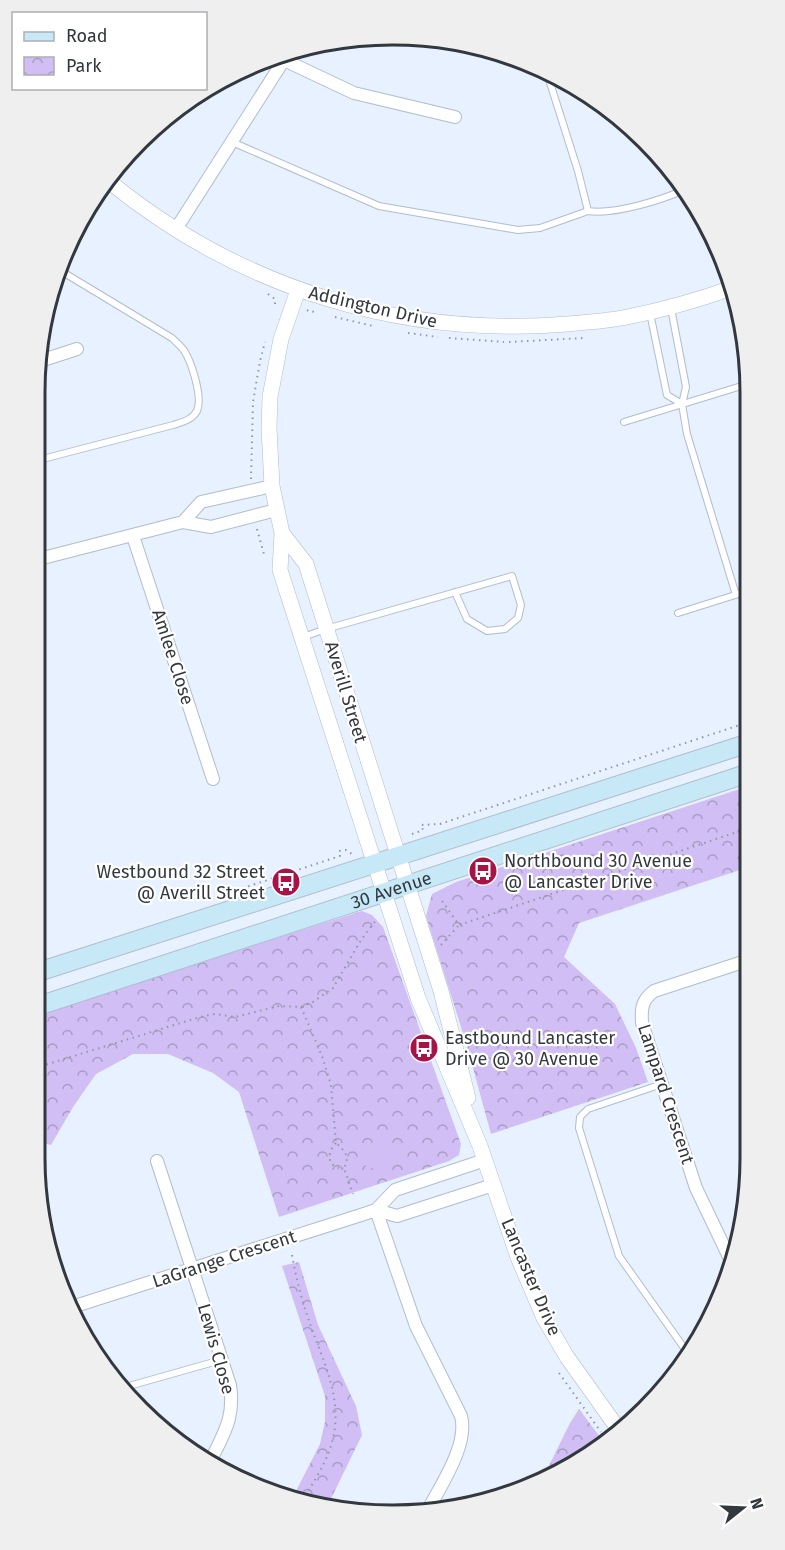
<svg xmlns="http://www.w3.org/2000/svg" width="785" height="1550" viewBox="0 0 785 1550" font-family="'Fira Sans',sans-serif">
  <style>
    .park { fill: url(#park-crowns) }
    .garden { fill: #d0bef4 }
    .lines { fill: none; stroke-linecap: round; stroke-linejoin: round }
    .service-casing { stroke: #b0bdcd; stroke-width: 8 }
    .minor-casing { stroke: #b0bdcd; stroke-width: 14 }
    .tertiary-casing { stroke: #b0bdcd; stroke-width: 16 }
    .secondary-casing { stroke: #b0bdcd; stroke-width: 20 }
    .path { stroke: #9098a2; stroke-width: 2; stroke-dasharray: 1.5 4.5; stroke-linecap: butt }
    .service { stroke: #fff; stroke-width: 6 }
    .minor { stroke: #fff; stroke-width: 12 }
    .tertiary { stroke: #fff; stroke-width: 15 }
    .secondary { stroke: #c7e8f7; stroke-width: 18 }
    .labels { text-anchor: middle; stroke-width: 4.5; stroke-linejoin: round; paint-order: stroke }
    .street-label { font-size: 18px; fill: #33383e; stroke: #fff }
    .poi-label { font-size: 18px; fill: #33383e; stroke: #fff; text-anchor: start }
    .rim { fill: none; stroke: #33383e; stroke-width: 3 }
  </style>
  <defs>
    <pattern id="park-crowns" width="20" height="18" patternUnits="userSpaceOnUse" patternTransform="scale(1.5)"><rect width="20" height="18" fill="#d0bef4"/><path d="M2 6a3 3 0 1 1 6 0M12 15a3 3 0 1 1 6 0" fill="none" stroke="#a99bc7"/></pattern>
  </defs>
  <rect width="100%" height="100%" fill="#e7f1ff"/>
  <path class="park" d="M749 786V867L579 923 564 957 615 1004 636 1048 648 1082 491 1134 467 1046 426 916 432 894 456 882Z
    M362 911 372 915 383 927 461 1144 459 1155 449 1161 279 1217 239 1092 213 1073 168 1054H133L96 1074 73 1107 51 1145 35 1141V1014Z
    M299 1262 318 1325 356 1406 362 1435 326 1509 293 1497 320 1444 325 1422V1396L282 1266Z
    M579 1409 603 1441 551 1478 541 1482 570 1423Z"/>
  <path class="garden" d="M386 1135 395 1160 367 1170 362 1153 379 1147 376 1138Z"/>
  <g class="lines">
    <g class="service-casing">
      <path id="service" d="M546 70 578 171 588 211
        M232 142 379 206 518 230 540 228 588 211C614 215 662 200 686 189
        M671 308 686 387 682 404 687 434 736 595
        M650 313 667 395 682 404
        M624 422 748 384
        M35 461 173 425C182 422 192 420 197 411 203 398 192 364 185 352 182 347 176 342 172 338L61 271
        M678 613 748 591
        M303 637 326 629 512 576 521 605 518 618 505 629 487 631 467 619 455 592
        M662 1084 588 1109 580 1117 579 1128 619 1256 687 1352
        M122 1388 221 1360"/>
    </g>
    <g class="minor-casing">
      <path id="minor" d="M284 60 354 93 455 117
        M176 229 289 52
        M37 362 77 349
        M183 522 201 502 272 486
        M133 536 213 779
        M35 560 183 522 211 527 276 510
        M157 1161 230 1385C235 1418 224 1433 210 1462
        M376 1210 416 1326 461 1416C469 1445 440 1486 427 1512
        M376 1210 397 1216 493 1185
        M729 1257 696 1188 642 1023C641 1008 642 1000 654 991L749 960
        M72 1307 361 1215 376 1210 395 1190 485 1160"/>
    </g>
    <g class="tertiary-casing">
      <path id="tertiary" d="M111 183C241 288 401 338 568 324 588 322 608 321 627 317 663 310 698 300 732 288
        M298 290 281 339 270 397 269 428 272 486 282 533 280 570 418 998 480 1146 518 1257 544 1318 567 1357 619 1430
        M282 533 306 564 441 991 468 1098"/>
    </g>
    <g class="secondary-casing">
      <g id="secondary">
        <path d="M35 973 749 743"/>
        <path id="s1" d="M35 1007 749 773"/>
      </g>
    </g>
    <path class="path" d="M268 294 275 299V308
      M307 310 310 312 318 311
      M335 317 373 326
      M408 333 438 337
      M449 338 504 342
      M509 342 584 338
      M251 479 253 402 260 361 265 342
      M257 529 265 558
      M412 834 423 830 421 825 440 824 749 722
      M231 892 340 856 339 851 346 850 352 854 353 851
      M442 901 459 925 749 828
      M441 945 459 925
      M301 1007 322 1056 331 1085 336 1143C345 1151 350 1156 344 1168L353 1194
      M35 1068 200 1017 215 1014 235 1017 279 1006 301 1007 313 1002 333 988 361 940 377 919
      M336 1143C326 1153 327 1169 344 1168
      M292 1255C296 1277 301 1298 308 1318 321 1357 343 1396 333 1438 328 1461 314 1481 303 1500
      M559 1373 601 1432"/>
    <use href="#service" class="service"/>
    <use href="#minor" class="minor"/>
    <use href="#tertiary" class="tertiary"/>
    <use href="#secondary" class="secondary"/>
  </g>
  <defs>
    <g id="bus-disc" transform="scale(1.5)"><circle r="9.5" fill="#a71247" stroke="#fff"/><path d="M-5-6H5V4H4V6H2V4H-2V6H-4V4H-5ZM-3.5-4V0h7V-4ZM-3.5 1.2v1.5H-2V1.2ZM2 1.2v1.5H3.5V1.2Z" fill="#fff"/></g>
  </defs>
  <g fill-rule="evenodd">
    <use href="#bus-disc" x="483" y="871"/>
    <use href="#bus-disc" x="286" y="882"/>
    <use href="#bus-disc" x="424" y="1048"/>
  </g>
  <g class="labels">
    <g class="street-label">
      <text transform="translate(373 307) rotate(13)" y="6">Addington Drive</text>
      <text transform="translate(173 657) rotate(72)" y="6">Amlee Close</text>
      <text transform="translate(346 692) rotate(73)" y="6">Averill Street</text>
      <text dy="6" stroke="none"><textPath href="#s1" startOffset="375">30 Avenue</textPath></text>
      <text transform="translate(666 1094) rotate(72)" y="6">Lampard Crescent</text>
      <text transform="translate(224 1259) rotate(-18)" y="6">LaGrange Crescent</text>
      <text transform="translate(531 1277) rotate(67)" y="6">Lancaster Drive</text>
      <text transform="translate(216 1349) rotate(74)" y="6">Lewis Close</text>
    </g>
    <g class="poi-label">
      <text x="504" y="867">Northbound 30 Avenue<tspan x="504" dy="21">@ Lancaster Drive</tspan></text>
      <text x="265" y="878" text-anchor="end">Westbound 32 Street<tspan x="265" dy="21">@ Averill Street</tspan></text>
      <text x="445" y="1044">Eastbound Lancaster<tspan x="445" dy="21">Drive @ 30 Avenue</tspan></text>
    </g>
  </g>
  <path d="M0 0H785V1550H0ZM392 45H393A347 347 0 0 1 740 392V1158A347 347 0 0 1 393 1505H392A347 347 0 0 1 45 1158V392A347 347 0 0 1 392 45Z" fill="#efeff0" fill-rule="evenodd"/>
  <path class="rim" d="M392 45H393A347 347 0 0 1 740 392V1158A347 347 0 0 1 393 1505H392A347 347 0 0 1 45 1158V392A347 347 0 0 1 392 45Z"/>
  <rect x="12" y="12" width="195" height="78" fill="#ffffff" stroke="#adafb2" stroke-width="1.5"/>
  <rect x="24" y="32" width="30" height="9" fill="#c7e8f7" stroke="#adafb2" stroke-width="1.5"/>
  <text x="66" y="42" font-size="18" fill="#33383e">Road</text>
  <rect x="24" y="57" width="30" height="18" fill="url(#park-crowns)" stroke="#adafb2" stroke-width="1.5"/>
  <text x="66" y="72" font-size="18" fill="#33383e">Park</text>
  <g transform="translate(743 1508) rotate(72)" stroke="#ffffff" stroke-width="4.5" paint-order="stroke">
  <path d="M0-4.5L10 22L0 15L-10 22Z" fill="#33383e"/>
  <text y="-9" font-size="16" font-weight="bold" text-anchor="middle" fill="#33383e">N</text>
  </g>
</svg>
